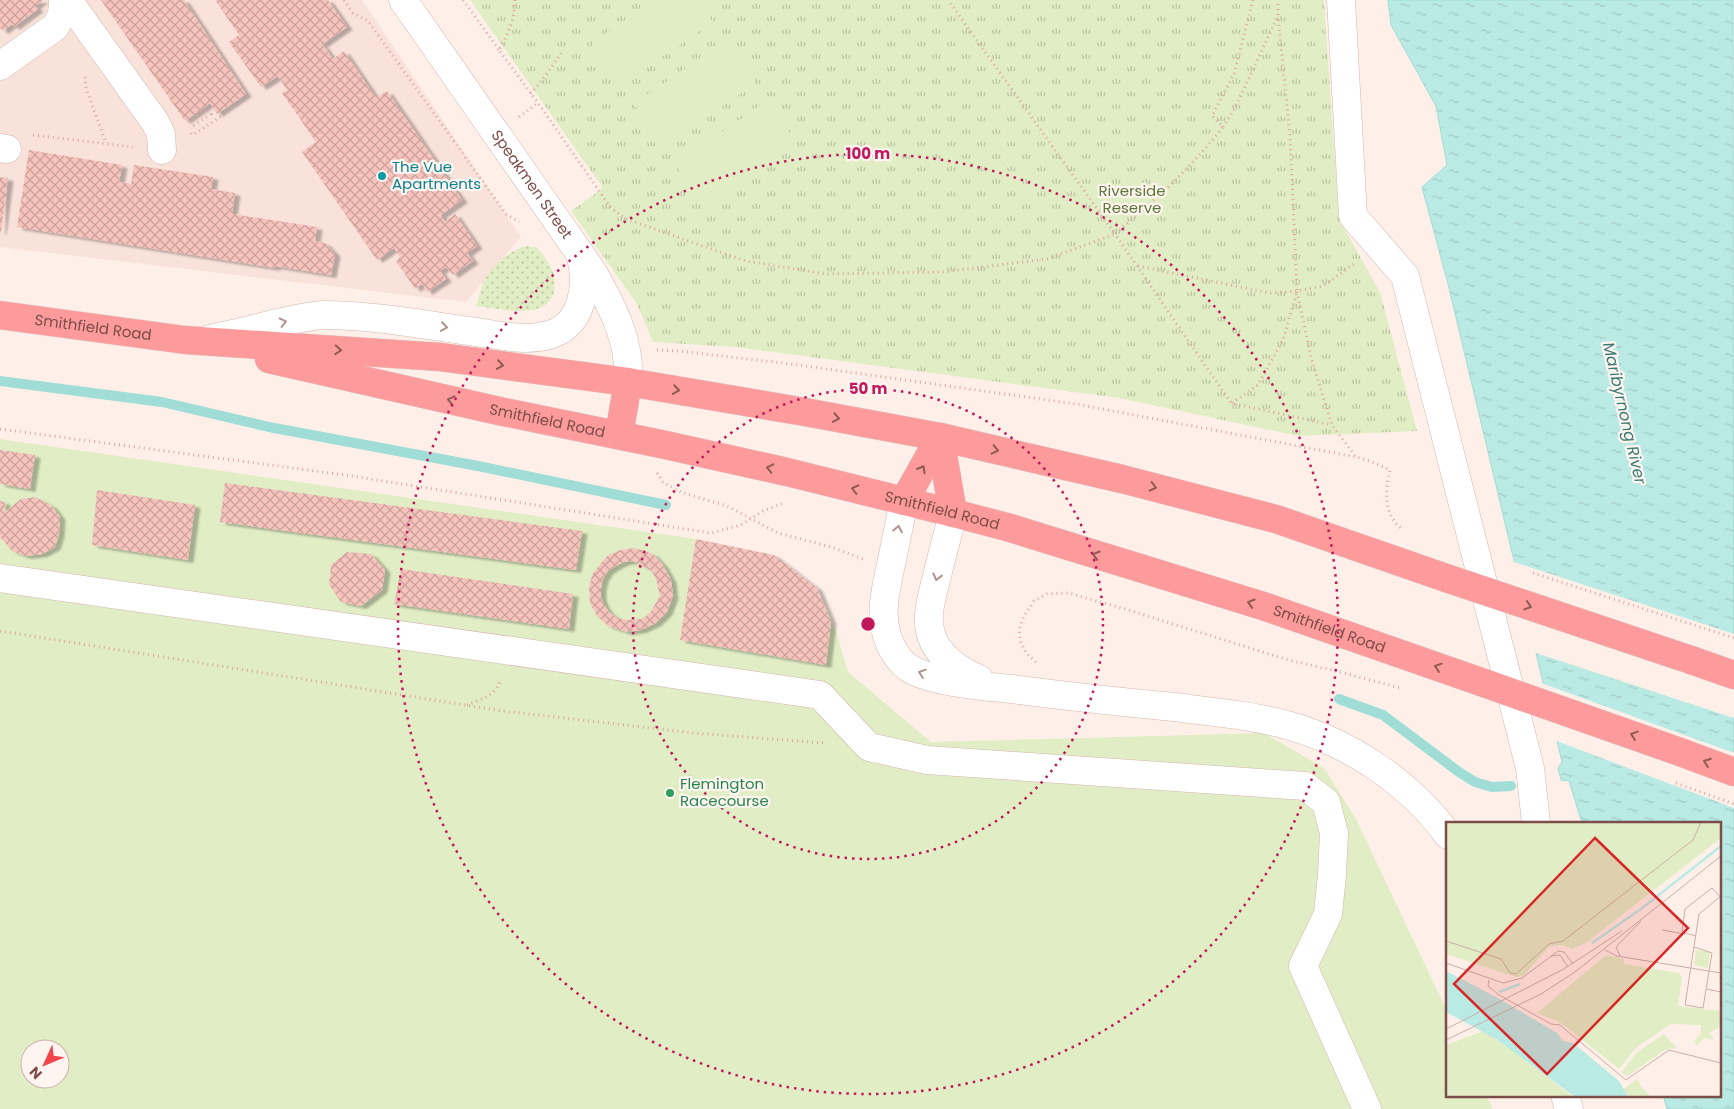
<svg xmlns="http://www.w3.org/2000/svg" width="1734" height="1109" viewBox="0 0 1734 1109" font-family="Poppins,sans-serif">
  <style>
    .residential { fill: #f9e2d9 }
    .grass { fill: url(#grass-dots) }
    .park { fill: url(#park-tufts) }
    .pitch { fill: #e1eec5; fill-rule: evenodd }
    .water { fill: url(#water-ripples); stroke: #9fddd6 }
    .pier { fill: #fef0e8 }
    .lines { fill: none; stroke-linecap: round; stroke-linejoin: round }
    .stream { stroke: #9fddd6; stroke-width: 10 }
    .building { fill: url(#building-cross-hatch); fill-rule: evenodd; filter: url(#shadow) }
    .minor-casing { stroke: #d4b5af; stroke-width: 29 }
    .highway-casing { stroke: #dacdcc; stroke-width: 29 }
    .path { stroke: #dca6a0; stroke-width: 3; stroke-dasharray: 1 4; stroke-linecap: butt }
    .minor { stroke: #fff; stroke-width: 28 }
    .highway { stroke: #fd9b9c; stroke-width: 28 }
    .highway-bridge-casing { stroke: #dacdcc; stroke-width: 29; stroke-linecap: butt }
    .path-bridge { stroke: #dca6a0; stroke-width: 3; stroke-dasharray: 1 4; stroke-linecap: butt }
    .highway-bridge { stroke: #fd9b9c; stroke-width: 28 }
    .oneway { stroke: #b09492 }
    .oneway2 { stroke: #8f5955 }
    .ring { fill: none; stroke: #c2185b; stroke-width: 2.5; stroke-dasharray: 2.5 5 }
    .culture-dot { fill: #0f9aa8; stroke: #fff5f0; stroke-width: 2 }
    .leisure-dot { fill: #2e9e5b; stroke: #fff5f0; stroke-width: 2 }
    .labels { text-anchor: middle; stroke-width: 4.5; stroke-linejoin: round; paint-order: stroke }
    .culture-label { font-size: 15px; fill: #0d838f; stroke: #fff5f0; text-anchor: start }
    .street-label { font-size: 15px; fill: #7c4d49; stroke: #fff5f0 }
    .park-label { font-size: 15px; fill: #5c763b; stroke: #fff5f0 }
    .leisure-label { font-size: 15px; fill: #27864d; stroke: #fff5f0; text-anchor: start }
    .water-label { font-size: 16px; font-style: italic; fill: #387a73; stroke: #fff5f0 }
    .inset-river { fill: none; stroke: #baeae4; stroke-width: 2.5 }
    .inset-road { fill: none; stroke: #caafa8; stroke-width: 1 }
    .view { fill: #d62828; fill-opacity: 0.15; stroke: #d62828; stroke-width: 2.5 }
    .inset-edge { fill: none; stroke: #7c4d49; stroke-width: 2.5 }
    .centre { fill: #c2185b; stroke: #fff5f0; stroke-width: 2.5 }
    .ring-label { font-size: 15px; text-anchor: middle; font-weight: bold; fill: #c2185b; stroke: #fff5f0; stroke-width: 4.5; stroke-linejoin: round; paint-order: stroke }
  </style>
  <defs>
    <pattern id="grass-dots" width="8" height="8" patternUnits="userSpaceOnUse" patternTransform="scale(1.25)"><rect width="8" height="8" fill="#e1eec5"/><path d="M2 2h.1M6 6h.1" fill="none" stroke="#bbc3a2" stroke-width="1.8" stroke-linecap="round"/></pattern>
    <pattern id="park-tufts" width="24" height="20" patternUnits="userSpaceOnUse" patternTransform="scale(1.25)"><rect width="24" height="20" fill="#e1eec5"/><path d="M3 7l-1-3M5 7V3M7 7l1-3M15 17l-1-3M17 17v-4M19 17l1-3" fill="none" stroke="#bbc3a2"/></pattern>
    <pattern id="water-ripples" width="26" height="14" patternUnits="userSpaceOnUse" patternTransform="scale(1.25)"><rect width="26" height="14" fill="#baeae4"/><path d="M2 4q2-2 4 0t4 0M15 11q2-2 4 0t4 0" fill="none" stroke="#a4cac5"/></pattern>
    <pattern id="building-cross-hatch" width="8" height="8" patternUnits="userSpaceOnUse" patternTransform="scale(1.25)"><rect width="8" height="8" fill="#f6c4bd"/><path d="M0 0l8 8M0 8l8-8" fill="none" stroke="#cca19c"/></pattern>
    <filter id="shadow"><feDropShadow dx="5.5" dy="3" stdDeviation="1" flood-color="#0004"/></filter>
  </defs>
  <rect width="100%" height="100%" fill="#fef0e8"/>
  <path class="residential" d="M0 0H362L521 237 466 302 0 247Z"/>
  <path class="grass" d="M525 246 536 247C546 257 555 270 555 285 554 323 500 309 476 306 479 297 481 286 485 279 494 264 508 252 525 246Z"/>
  <path class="park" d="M470 0H1324L1339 219 1380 292 1417 431 1298 436 1119 398 735 347 653 342 637 304 571 211 603 188Z"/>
  <path class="pitch" d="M654 0H698L713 22 621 85 592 43Z
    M726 40 756 83 663 146 634 104Z
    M767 101 797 143 704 206 675 164Z
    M0 439 696 539 817 588 836 631 848 672 931 742 1264 733 1324 768 1356 819 1448 1013V1095H1486L1493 1109H0ZM30 1049H60V1079H30Z"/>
  <path class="water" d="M1388 0H1733L1734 1109H1667L1663 1095H1720V823H1582L1569 781 1561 780 1558 768 1562 762 1448 284 1422 187 1447 165 1436 106 1391 25Z"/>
  <path class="pier" d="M1511 561 1734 634V718L1533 652Z
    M1541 683 1734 753V808L1554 740Z"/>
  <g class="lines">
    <path class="stream" d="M0 381 162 402 269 427 478 466 666 505
      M1339 699 1383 715 1459 772 1475 782 1492 787 1511 786"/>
  </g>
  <path class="building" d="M0 0H43L35 6 38 9 14 27 12 24 3 31 0 28Z
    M101 0H184L246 94 217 114 210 103 185 121Z
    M215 0H328L347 27 307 55 323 45 333 59 344 51 376 98 387 91 462 200 441 215 445 222 455 214 477 246 467 253 473 261 453 275 446 267 440 271 446 279 427 292 422 284 415 289 396 261 400 257 394 248 377 260 302 152 316 142 282 93 287 90 278 76 261 87 229 42 239 35Z
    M29 150 122 165 119 182 131 184 134 165 213 177 211 189 235 193 232 214 317 227 315 241 325 243 335 254 331 275 275 266V268L17 227Z
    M0 177 8 178 1 232 0 231Z
    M0 450 35 455 30 489 0 484Z
    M225 483 582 531 576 570 220 522Z
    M97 490 195 505 188 560 92 545Z
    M35 497 52 506 60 517 59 534 55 547 42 554 26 556 12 551 0 537V501L5 502 4 513 21 499Z
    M696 539 774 555 817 588 831 621 826 665 680 640Z
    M635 548 653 554 663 565 671 580 673 596 667 612 656 623 641 630 627 632 608 626 597 616 590 603 589 586 593 573 607 556 620 550ZM633 561 651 570 656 579 660 596 650 613 642 619 627 620 617 618 609 612 604 605 601 597V588L603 579 608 571 616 566 624 562Z
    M347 552 371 554 385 570 382 590 361 606 341 602 329 585 331 565Z
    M401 569 573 594 569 629 394 604Z"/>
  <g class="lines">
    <g class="minor-casing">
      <g id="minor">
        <path d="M68 0 155 122 161 134 162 150"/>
        <path id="s1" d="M403 0 592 271C612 306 631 341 628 382"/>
        <path d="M1341 0 1353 216 1405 276 1530 768 1536 823"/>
        <path d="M0 66 55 27 62 15 63 0"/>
        <path d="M0 148 7 149"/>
        <path d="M210 339C233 334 255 329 277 323 292 320 307 316 322 315 371 315 420 324 469 331 495 334 526 343 552 334 583 323 588 285 581 257"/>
        <path d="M904 501C900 521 896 541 892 560 885 592 876 623 895 653 899 660 906 667 914 671 940 683 983 686 1011 689 1065 696 1120 702 1174 707 1212 712 1250 715 1287 725 1349 742 1410 783 1448 835"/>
        <path d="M953 513C948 534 942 555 937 576 934 588 930 601 929 614 926 647 951 667 979 679"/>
        <path d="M0 578 820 695 869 747 927 760 1305 786 1326 802 1334 833 1332 875 1328 914 1303 966 1367 1109"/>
        <path d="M1565 1095 1569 1109"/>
      </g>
    </g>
    <g class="highway-casing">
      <g id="highway">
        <path id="s2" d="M0 315 185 340 440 357 628 382 805 412 940 437 1122 479 1276 519 1449 579"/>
        <path id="s3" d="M269 359 499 411 661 444 787 472 953 513 1007 527 1263 606 1484 683"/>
        <path d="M619 435 628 382"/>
        <path d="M940 437 953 513"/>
        <path d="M904 501 940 437"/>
        <path d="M1691 660 1734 675"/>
        <path d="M1680 752 1734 772"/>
      </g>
    </g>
    <path class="path" d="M344 0 353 13 368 21 506 214 519 222
      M463 0 499 50
      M515 0C515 18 508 35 499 50L538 103
      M1253 0 1234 74 1212 116 1223 127C1190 169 1156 199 1115 234L1231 403 1332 425
      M85 77 86 88 106 143
      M531 94 549 71 561 53
      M519 117 538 103 611 208 626 219 746 261 826 274 942 272 1047 259 1115 234 948 0
      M188 121 206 108 211 114 190 128
      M1223 127 1234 110 1278 16V0
      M191 133 193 135 223 115
      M33 135 133 147
      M1138 266 1270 293 1297 291 1323 286 1354 264
      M1297 292 1312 361 1332 425 1356 457
      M657 350 679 351 791 364 1076 404 1356 457 1370 461 1390 470C1385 491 1383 514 1402 529
      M1232 403 1258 385 1283 340 1297 291 1290 136 1278 16
      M0 429 345 475 711 533 741 525 763 511 784 503
      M657 473 663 482 676 490 687 494 727 506 778 533 831 547 863 559
      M0 631 503 711 694 733 824 743
      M1036 662 1026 653 1020 640 1019 629 1024 616 1034 601 1047 594 1068 593 1125 609 1285 659 1344 673 1400 688
      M467 705C479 700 498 695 500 680"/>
    <use href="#minor" class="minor"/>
    <use href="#highway" class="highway"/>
    <g class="highway-bridge-casing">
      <path id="highway-bridge" d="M1449 579 1691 660
        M1484 683 1680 752"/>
    </g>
    <path class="path-bridge" d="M1533 573 1734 638
      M1676 783 1734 804"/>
    <use href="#highway-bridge" class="highway-bridge"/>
  </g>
  <defs><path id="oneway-chevron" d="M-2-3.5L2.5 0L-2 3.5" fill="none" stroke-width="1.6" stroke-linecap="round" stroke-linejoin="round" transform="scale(1.25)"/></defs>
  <g class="oneway">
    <use href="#oneway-chevron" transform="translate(283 322) rotate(-13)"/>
    <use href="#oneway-chevron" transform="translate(444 327) rotate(8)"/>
    <use href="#oneway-chevron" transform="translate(898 529) rotate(-79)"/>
    <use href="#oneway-chevron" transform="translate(937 577) rotate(104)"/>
    <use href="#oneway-chevron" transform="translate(922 673) rotate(-161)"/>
  </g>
  <g class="oneway2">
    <use href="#oneway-chevron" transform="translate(338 350) rotate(4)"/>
    <use href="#oneway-chevron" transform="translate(500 365) rotate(8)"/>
    <use href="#oneway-chevron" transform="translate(676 390) rotate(9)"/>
    <use href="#oneway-chevron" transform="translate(451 400) rotate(-167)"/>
    <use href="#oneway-chevron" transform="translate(836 418) rotate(11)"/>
    <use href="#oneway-chevron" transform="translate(995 450) rotate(13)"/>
    <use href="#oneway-chevron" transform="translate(770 468) rotate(-167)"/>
    <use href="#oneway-chevron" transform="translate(922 469) rotate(-60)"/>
    <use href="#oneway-chevron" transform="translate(1153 487) rotate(14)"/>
    <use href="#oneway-chevron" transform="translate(855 489) rotate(-166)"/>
    <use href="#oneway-chevron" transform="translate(1096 555) rotate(-163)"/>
    <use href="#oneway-chevron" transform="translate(1251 603) rotate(-163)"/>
    <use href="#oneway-chevron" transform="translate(1528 606) rotate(18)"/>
    <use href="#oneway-chevron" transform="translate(1438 667) rotate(-161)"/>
    <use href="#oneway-chevron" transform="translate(1634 735) rotate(-161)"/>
    <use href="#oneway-chevron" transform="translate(1707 762) rotate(-160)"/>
  </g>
  <g class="ring">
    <circle cx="868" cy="624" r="235"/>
    <circle cx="868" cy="624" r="470"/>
  </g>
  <circle class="culture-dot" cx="382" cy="176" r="5"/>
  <circle class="leisure-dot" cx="670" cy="793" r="5"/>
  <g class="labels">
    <g class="culture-label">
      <text x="392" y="172">The Vue<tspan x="392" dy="17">Apartments</tspan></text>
    </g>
    <g class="street-label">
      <text dy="5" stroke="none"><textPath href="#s1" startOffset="225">Speakmen Street</textPath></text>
      <text dy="5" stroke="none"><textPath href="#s2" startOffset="94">Smithfield Road</textPath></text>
      <text dy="5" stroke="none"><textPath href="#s3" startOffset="285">Smithfield Road</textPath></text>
      <text dy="5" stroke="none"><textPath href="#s3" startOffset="690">Smithfield Road</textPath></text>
      <text dy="5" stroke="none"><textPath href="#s3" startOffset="1095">Smithfield Road</textPath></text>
    </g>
    <g class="park-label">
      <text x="1132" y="196">Riverside<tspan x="1132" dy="17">Reserve</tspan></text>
    </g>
    <g class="leisure-label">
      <text x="680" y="789">Flemington<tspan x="680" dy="17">Racecourse</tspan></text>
    </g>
    <g class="water-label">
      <text transform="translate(1625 413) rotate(77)" y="6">Maribyrnong River</text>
    </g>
  </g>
  <g transform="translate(1446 822)">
    <rect width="275" height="275" fill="#fef0e8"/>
    <path d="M218 212 231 226 220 227 182 254 175 251 190 231Z" fill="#e1eec5"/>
    <path d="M250 128 264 130 262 146 248 143ZM160 133 178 137V142L233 151 236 155 232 184 275 189V204L263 211 268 218 258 216 251 224 248 220 255 211V203L225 202 191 225 173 247 115 201 91 191ZM37 209 62 225 127 275H0V223ZM191 257 195 264 205 275H182L176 268Z" fill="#e1eec5"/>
    <path d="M0 0H275V16L140 121 126 127 117 123 104 124 78 153 70 155 0 132Z" fill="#e1eec5"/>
    <path d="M0 149 50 175 111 211 117 219 127 221 173 259 182 275H129L50 217 0 190Z" fill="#baeae4"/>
    <path class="inset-river" d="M146 121 195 87 275 24M53 170 74 162"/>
    <path class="inset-road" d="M216 108 239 112M250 114 236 110 239 87 266 66 274 75M0 119 55 137 64 151 70 152 103 122 117 119 247 18 255 0M248 125 266 131 257 186 239 183 253 92 275 74M159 128 171 134 275 151M105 134 114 133 122 145M174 134 170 125 195 99M0 141 57 161 76 156 112 129 118 130 127 142M43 158 42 164 53 173 105 202 114 203 180 258 223 228 275 241M260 167 275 170M0 207 116 148 176 109M0 218 95 172 129 150 275 34"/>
    <path class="view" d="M149 16 242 106 101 252 8 162Z"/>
    <rect width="275" height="275" class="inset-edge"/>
  </g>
  <circle cx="868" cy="624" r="8" class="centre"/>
  <g class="ring-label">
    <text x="868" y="159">100 m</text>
    <text x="868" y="394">50 m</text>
  </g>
  <g transform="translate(45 1064) rotate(226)"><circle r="24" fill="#fff5f0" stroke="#cbb2ad"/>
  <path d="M0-4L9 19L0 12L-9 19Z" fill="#f1444d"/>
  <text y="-8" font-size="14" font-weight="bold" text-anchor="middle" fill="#7c4d49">N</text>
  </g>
</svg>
